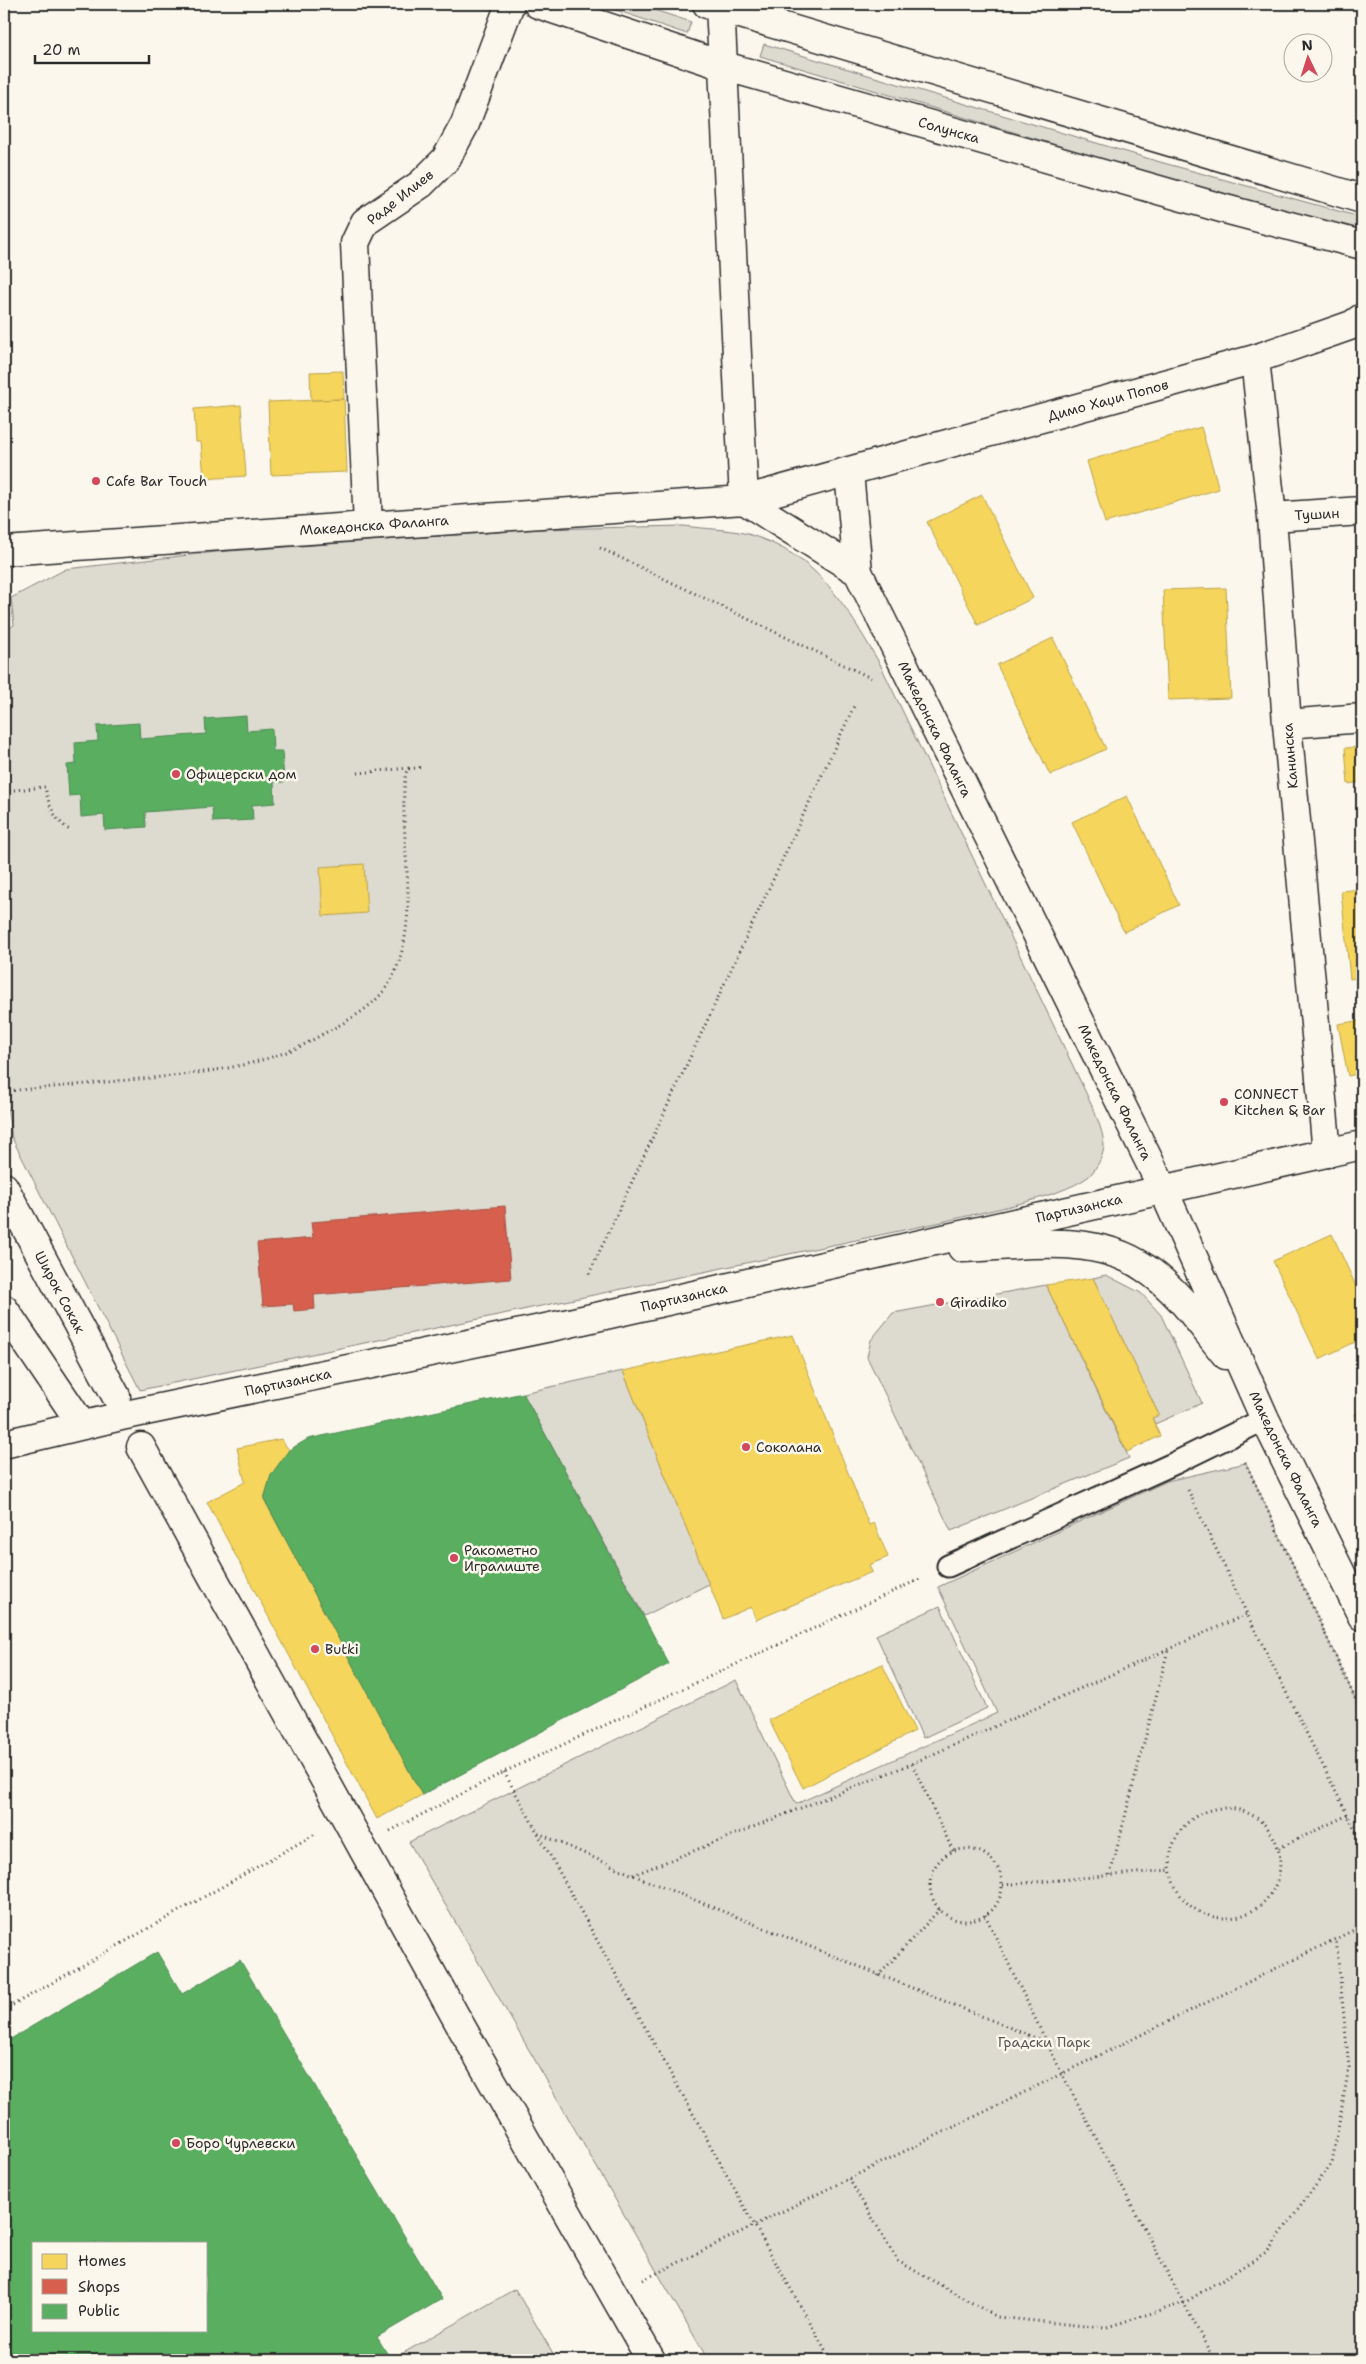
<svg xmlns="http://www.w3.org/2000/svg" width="1366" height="2364" viewBox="0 0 1366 2364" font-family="'Shantell Sans',sans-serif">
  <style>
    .green { fill: #dddad0; stroke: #84827e }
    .homes { fill: #f6d55c; stroke: #b9a24d }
    .shops { fill: #d6604d; stroke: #a35043 }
    .public { fill: #5aae61; stroke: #4c8751; fill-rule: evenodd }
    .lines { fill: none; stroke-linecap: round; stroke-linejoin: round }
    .lane-casing { stroke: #2b2b2b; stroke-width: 25 }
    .street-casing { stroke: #2b2b2b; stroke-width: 31 }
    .secondary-casing { stroke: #2b2b2b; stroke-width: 31 }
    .path { stroke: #2b2b2b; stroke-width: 3; stroke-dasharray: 1 4; stroke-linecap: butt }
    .lane { stroke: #fbf7ec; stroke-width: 21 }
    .street { stroke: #fbf7ec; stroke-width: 28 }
    .secondary { stroke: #fbf7ec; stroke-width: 28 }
    .poi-dot { fill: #d1495b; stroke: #fbf7ec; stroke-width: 2 }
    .labels { text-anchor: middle; stroke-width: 5; stroke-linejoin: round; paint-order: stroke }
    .street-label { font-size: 14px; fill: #2b2b2b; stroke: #fbf7ec }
    .poi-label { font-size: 14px; fill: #2b2b2b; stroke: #fbf7ec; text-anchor: start }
    .park-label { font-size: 14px; fill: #585754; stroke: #fbf7ec }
  </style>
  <rect width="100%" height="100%" fill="#fbf7ec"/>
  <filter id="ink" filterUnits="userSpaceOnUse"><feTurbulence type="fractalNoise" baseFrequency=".02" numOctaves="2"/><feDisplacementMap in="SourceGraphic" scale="10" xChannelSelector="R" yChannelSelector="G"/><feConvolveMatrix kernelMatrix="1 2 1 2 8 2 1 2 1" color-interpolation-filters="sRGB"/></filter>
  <g filter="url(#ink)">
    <path class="green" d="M598 4H636L691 22 687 34Z
      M764 44 1160 162 1360 217 1357 229 1156 175 760 56Z
      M684 526C705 529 729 529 748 534 820 556 844 604 880 664L1086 1093C1093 1109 1104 1130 1104 1147 1103 1157 1095 1171 1088 1177 1058 1199 980 1212 942 1222L140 1390 12 1138 4 1087V632L14 625 11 598 66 569 216 552 540 529Z
      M1106 1275 1141 1293 1161 1315 1202 1403 1155 1424 1152 1418 1159 1415 1093 1278Z
      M1046 1285 1129 1458 951 1531 867 1357 871 1340 893 1313Z
      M623 1371 709 1584 644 1616 523 1393Z
      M1246 1463 1362 1713V2360H708L409 1842 736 1680 796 1804 997 1713 938 1587 1167 1481Z
      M940 1606 987 1708 923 1738 876 1635Z
      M515 2289 557 2360H391Z"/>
    <path class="homes" d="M343 371 344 399 311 400 310 372Z
      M344 399 347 472 271 475 268 402Z
      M241 405 246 476 204 479 201 442H196L194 409Z
      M1201 427 1219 489 1105 523 1087 461Z
      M982 495 1033 598 978 625 927 522Z
      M1226 588 1231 698 1168 700 1163 590Z
      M1053 638 1106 749 1050 775 997 665Z
      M1362 747V782L1348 784 1345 748Z
      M1127 796 1179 905 1124 932 1072 822Z
      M364 864 367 913 323 916 320 867Z
      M1362 889V977L1350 979 1341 891Z
      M1362 1020V1073L1348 1076 1338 1024Z
      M1332 1234 1362 1299V1339L1319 1359 1273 1261Z
      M1093 1278 1159 1415 1152 1418 1160 1436 1127 1452 1046 1285Z
      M793 1335 869 1525 874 1523 888 1557 869 1565 872 1572 756 1620 751 1607 723 1619 623 1371Z
      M1362 1411V1433L1355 1414Z
      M281 1439 289 1450 271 1475 264 1499 422 1795 377 1819 207 1502 245 1482 237 1448Z
      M882 1664 915 1731 803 1788 769 1720Z"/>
    <path class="shops" d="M505 1206 511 1279 314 1295 315 1309 294 1311 293 1304 263 1306 257 1243 313 1238 311 1222Z"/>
    <path class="public" d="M246 716 247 731 272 729 273 751H282L284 782H274L275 803 252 805 253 820 213 822 212 807 145 812 146 827 105 830 104 815 81 817 80 795 69 796 67 765 76 764 75 743 98 741 97 726 139 723 140 739 206 734 205 719Z
      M523 1393 669 1664 422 1795 264 1499 271 1475 289 1450 308 1439Z
      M157 1952 182 1994 240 1960 442 2299 377 2337 391 2360H4V2043ZM34 2243H206V2330H34Z"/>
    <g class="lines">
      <g class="lane-casing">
        <path id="lane" d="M948 1566 1175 1463 1265 1419"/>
      </g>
      <g class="street-casing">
        <path id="street" d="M720 4 744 500 858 572
          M1255 359 1272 517 1287 724 1327 1153
          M849 472 858 572 1163 1189
          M1272 517 1362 511
          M368 525 355 243 365 222 421 184 446 159 465 124 510 4
          M4 551 744 500 1255 359 1352 325 1362 318
          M1287 724 1362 718
          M4 1187 116 1396
          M141 1447 458 2021 651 2360"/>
      </g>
      <g class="secondary-casing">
        <path id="secondary" d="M538 4 724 66 1225 209 1362 245
          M707 4 1362 199
          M1163 1189 1265 1419 1362 1616
          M962 1248C1021 1246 1094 1232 1145 1268 1178 1290 1201 1325 1226 1355
          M4 1309 82 1425
          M4 1444 126 1415 565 1324 1362 1145"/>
      </g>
      <path class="path" d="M600 548 871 678
        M358 773 409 768
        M4 791 45 787C49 806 54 820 71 831
        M4 1091C45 1088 87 1084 128 1080 186 1075 245 1070 299 1047 310 1042 321 1035 332 1029 352 1019 376 1004 388 985 403 961 408 928 408 901 409 877 398 782 408 769L423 767
        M589 1274 855 704
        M1245 1462 1362 1713
        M1188 1490 1247 1614 1362 1844
        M912 1764 953 1851
        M504 1772 755 2226 831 2360
        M1170 1863a55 55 0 1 1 110 0a55 55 0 1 1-110 0Z
        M390 1831 504 1772 922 1578
        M538 1833 633 1875 1048 2043
        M1279 1848 1348 1815
        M930 1885a36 36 0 1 1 72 0a36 36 0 1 1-72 0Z
        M633 1875 911 1764 1247 1614
        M1110 1875 1168 1650
        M1003 1885 1170 1870
        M985 1915 1062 2074 1214 2360
        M878 1976 940 1909
        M4 2010 317 1833
        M849 2179 898 2261 997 2317 1104 2328 1184 2303 1268 2251 1332 2163 1349 2067 1336 1939
        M643 2280 1362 1926"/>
      <use href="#lane" class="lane"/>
      <use href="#street" class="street"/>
      <use href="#secondary" class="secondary"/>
    </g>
  </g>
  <g class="poi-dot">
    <circle cx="96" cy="481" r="5"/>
    <circle cx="176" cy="774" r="5"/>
    <circle cx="1224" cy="1102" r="5"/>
    <circle cx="940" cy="1302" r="5"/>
    <circle cx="746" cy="1447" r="5"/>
    <circle cx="454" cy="1558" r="5"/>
    <circle cx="315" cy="1649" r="5"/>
    <circle cx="176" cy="2143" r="5"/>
  </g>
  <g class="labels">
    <g class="street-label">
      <text transform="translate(949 130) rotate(16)" y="5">Солунска</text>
      <text transform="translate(400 197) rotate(-38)" y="5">Раде Илиев</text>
      <text transform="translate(1108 400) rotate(-15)" y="5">Димо Хаџи Попов</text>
      <text transform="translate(1317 514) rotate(-3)" y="5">Тушин</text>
      <text transform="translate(374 525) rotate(-4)" y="5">Македонска Фаланга</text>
      <text transform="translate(935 729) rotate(64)" y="5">Македонска Фаланга</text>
      <text transform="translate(1290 756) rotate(-95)" y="5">Канинска</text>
      <text transform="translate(1115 1092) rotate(64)" y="5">Македонска Фаланга</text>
      <text transform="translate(1079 1208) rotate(-13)" y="5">Партизанска</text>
      <text transform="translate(60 1292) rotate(62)" y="5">Широк Сокак</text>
      <text transform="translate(684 1297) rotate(-13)" y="5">Партизанска</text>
      <text transform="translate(288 1382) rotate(-12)" y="5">Партизанска</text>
      <text transform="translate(1286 1459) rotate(64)" y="5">Македонска Фаланга</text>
    </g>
    <g class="poi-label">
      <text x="106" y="486">Cafe Bar Touch</text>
      <text x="186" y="779">Офицерски дом</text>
      <text x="1234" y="1099">CONNECT<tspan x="1234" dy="16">Kitchen &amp; Bar</tspan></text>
      <text x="950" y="1307">Giradiko</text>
      <text x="756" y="1452">Соколана</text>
      <text x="464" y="1555">Ракометно<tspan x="464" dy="16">Игралиште</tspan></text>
      <text x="325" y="1654">Butki</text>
      <text x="186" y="2148">Боро Чурлевски</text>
    </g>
    <g class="park-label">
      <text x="1044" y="2047">Градски Парк</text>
    </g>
  </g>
  <rect width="1366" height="2364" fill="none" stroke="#fbf7ec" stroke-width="20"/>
  <rect x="10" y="10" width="1346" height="2344" fill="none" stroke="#2b2b2b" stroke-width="2" filter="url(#ink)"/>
  <rect x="32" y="2242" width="175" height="90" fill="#fbf7ec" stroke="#a8a59f"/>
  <rect x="42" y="2254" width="25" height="15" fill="#f6d55c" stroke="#a8a59f"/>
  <text x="78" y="2266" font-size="15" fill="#2b2b2b">Homes</text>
  <rect x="42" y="2279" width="25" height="15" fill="#d6604d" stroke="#a8a59f"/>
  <text x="78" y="2292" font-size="15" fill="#2b2b2b">Shops</text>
  <rect x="42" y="2304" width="25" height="15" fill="#5aae61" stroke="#a8a59f"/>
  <text x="78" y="2316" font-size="15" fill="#2b2b2b">Public</text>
  <g transform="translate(1308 58) rotate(356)"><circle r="24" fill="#fbf7ec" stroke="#a8a59f"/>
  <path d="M0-4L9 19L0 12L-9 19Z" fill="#d1495b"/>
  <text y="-8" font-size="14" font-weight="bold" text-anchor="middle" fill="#2b2b2b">N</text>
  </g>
  <path d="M35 55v8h114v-8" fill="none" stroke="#2b2b2b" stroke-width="2.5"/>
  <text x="42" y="55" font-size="15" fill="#2b2b2b" stroke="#fbf7ec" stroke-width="4" paint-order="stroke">20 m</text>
</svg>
